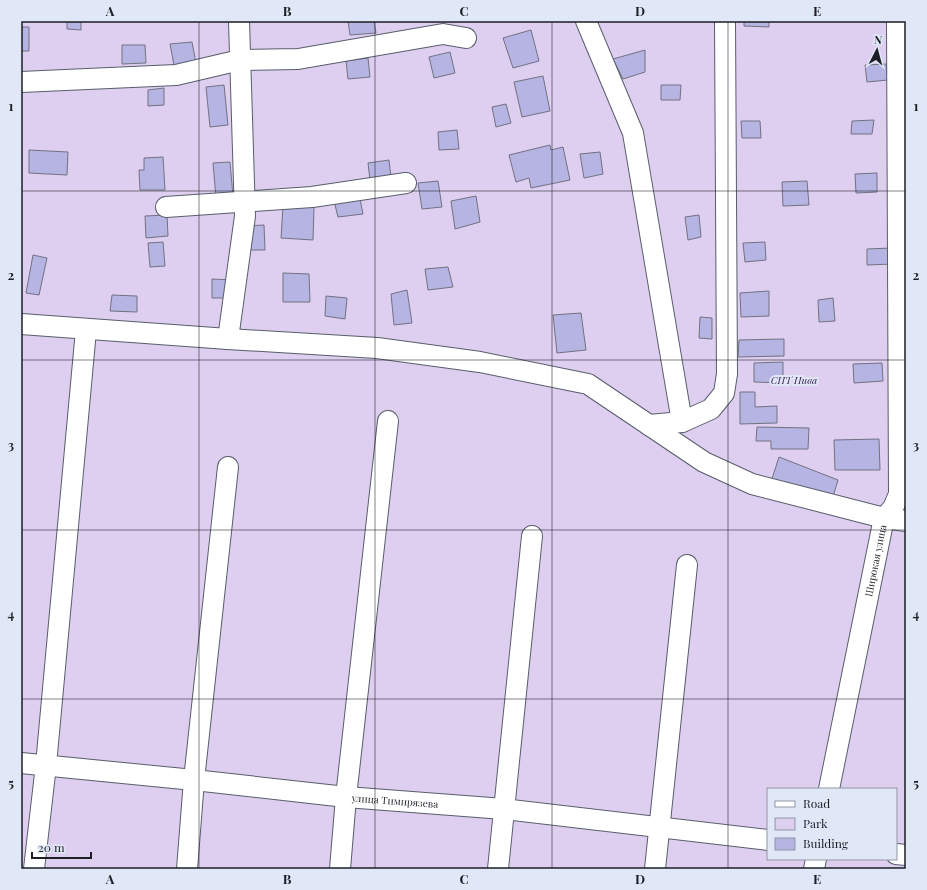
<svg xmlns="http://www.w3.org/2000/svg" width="927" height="890" viewBox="0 0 927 890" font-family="'Playfair Display',serif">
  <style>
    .green { fill: #deceef; fill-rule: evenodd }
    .building { fill: #b5b4e2; stroke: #727281 }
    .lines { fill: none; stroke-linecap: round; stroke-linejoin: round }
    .minor-casing { stroke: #575e6b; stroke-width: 22 }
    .minor { stroke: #fff; stroke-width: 20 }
    .grid { fill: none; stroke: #1b1e24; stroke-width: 1; stroke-opacity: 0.55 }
    .labels { text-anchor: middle; stroke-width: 4; stroke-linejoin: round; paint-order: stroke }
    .park-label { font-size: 10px; font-style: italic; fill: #3e2155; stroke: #e0e8f7 }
    .street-label { font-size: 10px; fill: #1b1e24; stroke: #e0e8f7 }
    .neatline { fill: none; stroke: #1b1e24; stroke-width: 1.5 }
    .grid-label { font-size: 13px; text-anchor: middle; font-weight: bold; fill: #1b1e24 }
  </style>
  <rect width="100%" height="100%" fill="#e0e8f7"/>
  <path class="green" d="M21 21H906V869H21ZM768 789H896V859H768Z"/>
  <path class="building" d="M67 21H81V30L67 29Z
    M348 21H374L376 33 350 35Z
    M744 21H769V27L744 26Z
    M21 27H29V51H21Z
    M531 30 539 61 513 68 503 38Z
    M192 42 196 63 174 65 170 44Z
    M122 45H145L146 63 122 64Z
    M645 50V72L623 79 613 59Z
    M450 52 455 73 434 78 429 57Z
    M368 58 370 77 348 79 346 61Z
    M886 64 888 80 867 82 865 65Z
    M543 76 550 111 522 117 514 82Z
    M224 85 228 125 210 127 206 87Z
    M661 85H681L680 100H661Z
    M164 88V105L148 106V90Z
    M506 104 511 123 496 127 492 107Z
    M874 120 872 134H851L852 121Z
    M741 121H760L761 138H742Z
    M457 130 459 149 439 150 438 132Z
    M550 145 551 150 563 147 570 180 531 188 529 178 516 182 509 155Z
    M29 150 68 152 67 175 29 173Z
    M600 152 603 174 584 178 580 154Z
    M163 157 165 190H140L139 170H144V158Z
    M389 160 391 177 370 180 368 163Z
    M230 162 233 196 216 198 213 163Z
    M877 173V192L856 193 855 174Z
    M438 181 442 207 422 209 418 183Z
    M807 181 809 205 783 206 782 182Z
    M359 194 363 214 338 217 333 197Z
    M476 196 480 222 455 229 451 201Z
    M283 206 314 207 313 240 281 238Z
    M167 215 168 236 146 238 145 216Z
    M699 215 701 237 688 240 685 217Z
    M264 225 265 250H248L247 226Z
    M163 242 165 266 150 267 148 243Z
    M765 242 766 260 745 262 743 243Z
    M892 248 893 264 867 265V249Z
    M33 255 47 258 39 295 26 293Z
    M448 267 453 287 428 290 425 269Z
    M283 273 309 274 310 302H283Z
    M212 279 233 280 231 298H212Z
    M407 290 412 323 394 325 391 294Z
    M769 291V316L741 317 740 293Z
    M112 295 137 296V312L110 311Z
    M326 296 347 298 345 319 325 316Z
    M833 298 835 321 819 322 818 300Z
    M581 313 586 350 557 353 553 315Z
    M700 317 712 318V339L699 338Z
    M784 339V356L738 357 739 340Z
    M783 362V383L754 382V363Z
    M882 363 883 381 854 383 853 364Z
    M740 392H755V407L777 406V423L740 424Z
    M757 427 809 428 808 449H771V441H756Z
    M879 439 880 470H835L834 440Z
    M779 457 838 480 832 500 769 488Z"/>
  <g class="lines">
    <g class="minor-casing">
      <g id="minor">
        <path d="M586 21 633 133 682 422 649 425"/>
        <path d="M21 82 176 75 240 60 298 59 443 34 466 38"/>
        <path d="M166 207 312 197 406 183"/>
        <path d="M21 324 228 339 377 348 480 362 588 384 704 462 752 484 884 518 906 521"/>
        <path d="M228 339 245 216 239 21"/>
        <path d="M682 422 711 409 724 393 727 374 725 21"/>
        <path id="s1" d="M21 763 194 780 346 797 504 809 768 840"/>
        <path id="s2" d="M829 789 884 518 893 508 899 494 897 21"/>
        <path d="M896 854 906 855"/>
        <path d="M34 869 46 765 86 330"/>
        <path d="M187 869 194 780 228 467"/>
        <path d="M340 869 346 797 388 421"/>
        <path d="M498 869 532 536"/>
        <path d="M655 869 687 565"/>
        <path d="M814 869 816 859"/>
      </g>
    </g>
    <use href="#minor" class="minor"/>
  </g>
  <path class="grid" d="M199 21V869M375 21V869M552 21V869M728 21V869M21 191H906M21 360H906M21 530H906M21 699H906"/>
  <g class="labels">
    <g class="park-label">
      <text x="794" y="384">СНТ Нива</text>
    </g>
    <g class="street-label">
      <text dy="4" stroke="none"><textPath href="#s2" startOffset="233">Широкая улица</textPath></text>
      <text dy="4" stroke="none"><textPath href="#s1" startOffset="376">улица Тимирязева</textPath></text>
    </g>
  </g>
  <rect width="927" height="890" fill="none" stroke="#e0e8f7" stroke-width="44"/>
  <rect x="767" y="788" width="130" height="72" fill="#e0e8f7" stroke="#9197a3"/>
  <rect x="775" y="801" width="20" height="6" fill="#ffffff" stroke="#9197a3"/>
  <text x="803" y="808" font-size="12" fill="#1b1e24">Road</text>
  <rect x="775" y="818" width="20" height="12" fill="#deceef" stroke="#9197a3"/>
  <text x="803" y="828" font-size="12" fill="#1b1e24">Park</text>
  <rect x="775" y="838" width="20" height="12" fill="#b5b4e2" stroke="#9197a3"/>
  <text x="803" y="848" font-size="12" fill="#1b1e24">Building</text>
  <g transform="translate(877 50) rotate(6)" stroke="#e0e8f7" stroke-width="3" paint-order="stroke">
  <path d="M0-3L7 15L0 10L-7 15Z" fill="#1b1e24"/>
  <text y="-6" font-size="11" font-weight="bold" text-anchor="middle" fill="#1b1e24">N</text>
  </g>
  <path d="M32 852v6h59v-6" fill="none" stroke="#1b1e24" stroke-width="2"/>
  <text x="38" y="852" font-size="12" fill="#1b1e24" stroke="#e0e8f7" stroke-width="3" paint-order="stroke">20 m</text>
  <rect x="22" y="22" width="883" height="846" class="neatline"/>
  <g class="grid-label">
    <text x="110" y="16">A</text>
    <text x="287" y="16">B</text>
    <text x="464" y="16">C</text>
    <text x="640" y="16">D</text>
    <text x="817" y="16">E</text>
    <text x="11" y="111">1</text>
    <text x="916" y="111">1</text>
    <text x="11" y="280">2</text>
    <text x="916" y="280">2</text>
    <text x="11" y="450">3</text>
    <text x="916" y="450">3</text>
    <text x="11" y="619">4</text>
    <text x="916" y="619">4</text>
    <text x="11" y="788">5</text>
    <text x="916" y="788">5</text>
    <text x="110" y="884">A</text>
    <text x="287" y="884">B</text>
    <text x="464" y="884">C</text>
    <text x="640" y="884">D</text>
    <text x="817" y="884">E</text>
  </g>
</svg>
